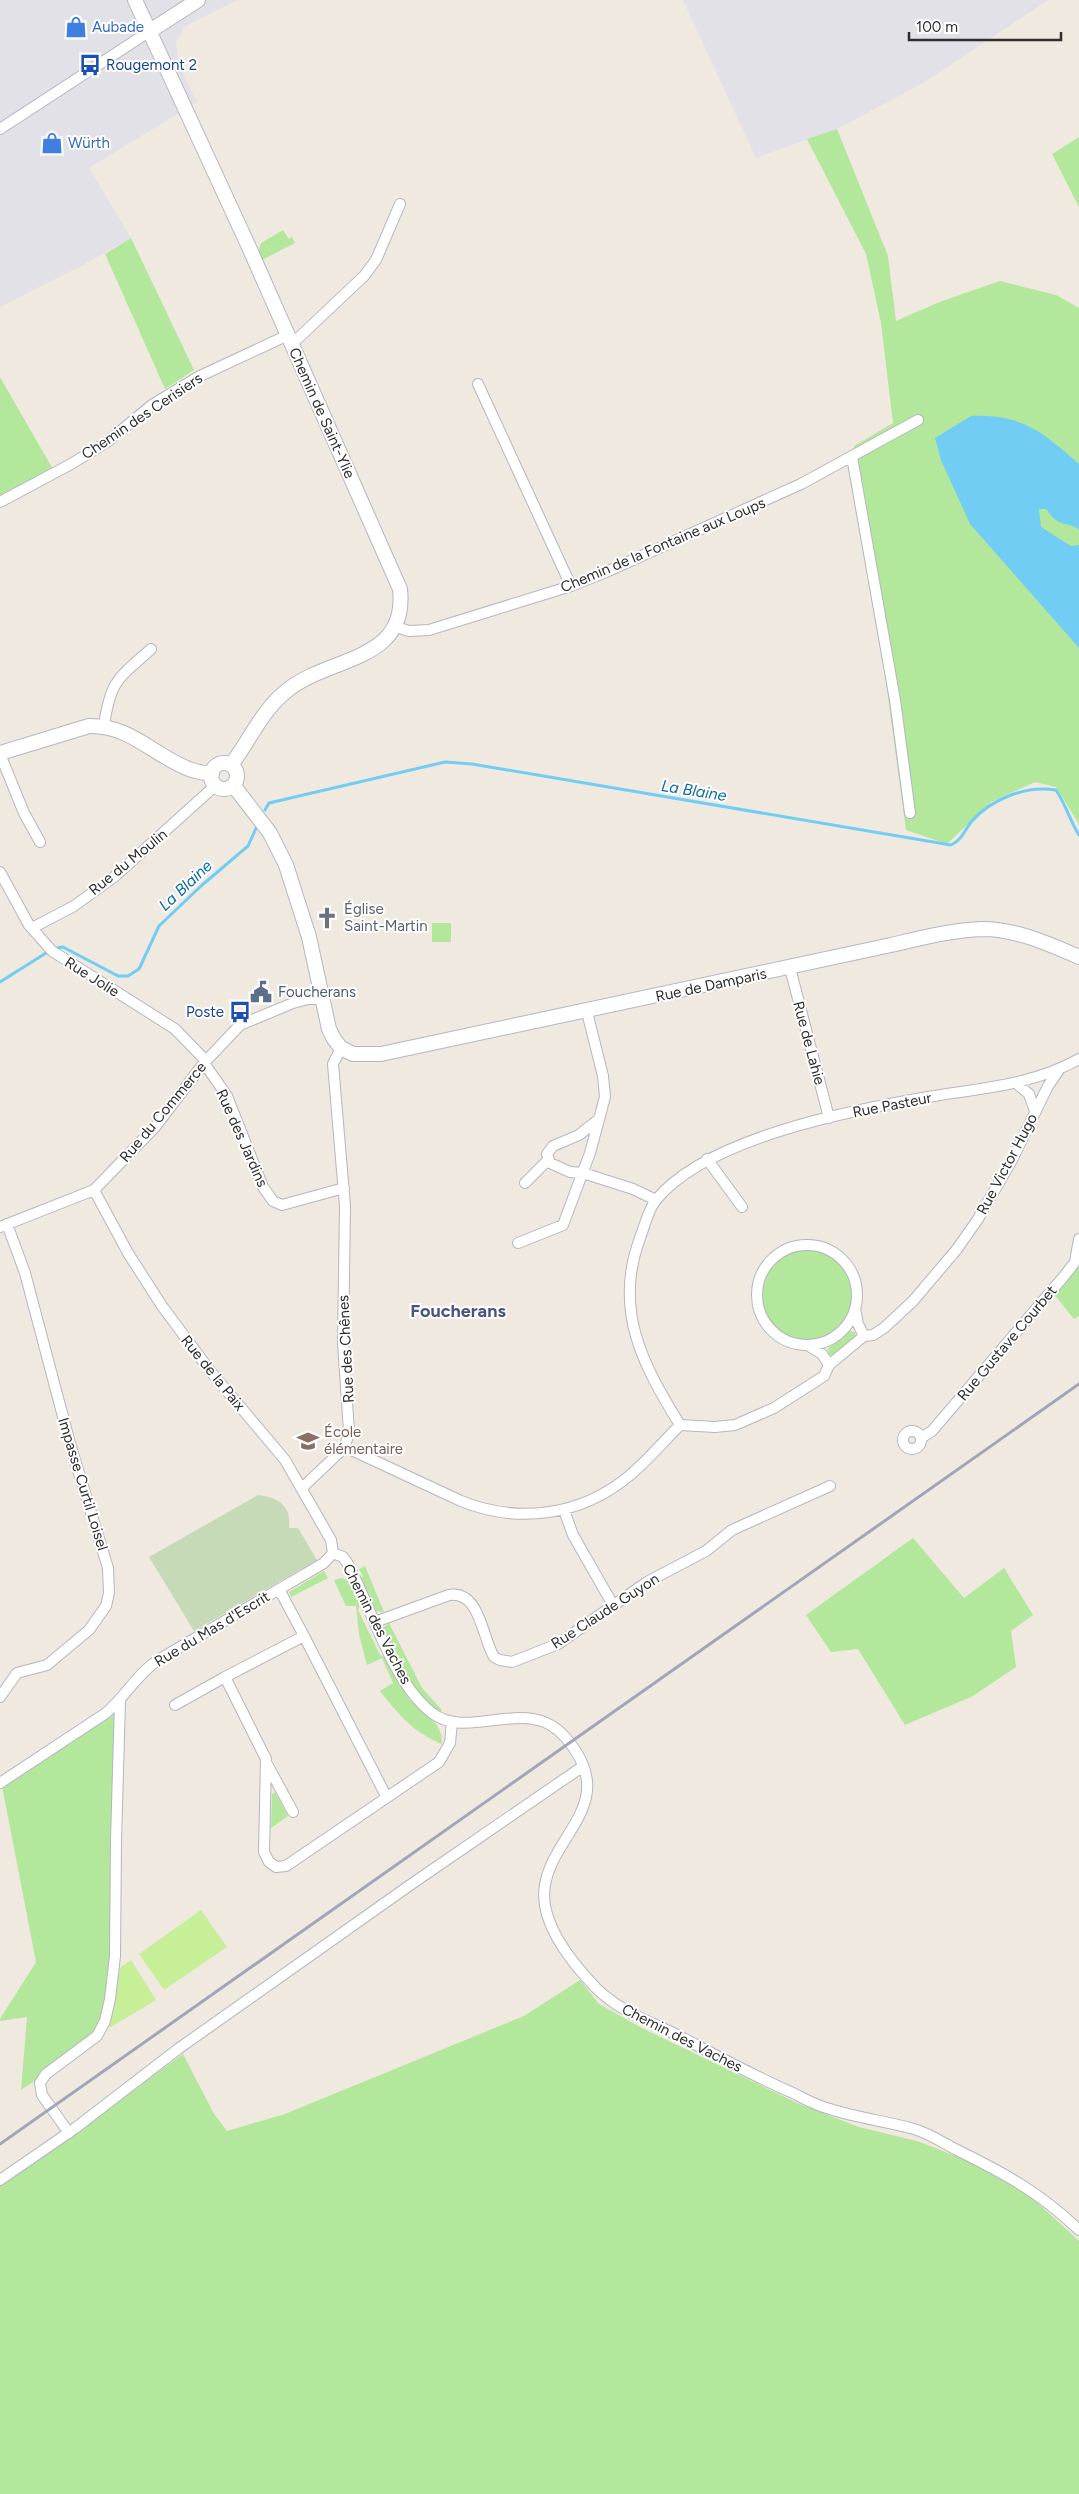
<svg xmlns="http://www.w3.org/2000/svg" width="1079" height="2494" viewBox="0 0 1079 2494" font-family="Figtree,sans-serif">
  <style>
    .industrial { fill: #e3e1e8 }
    .green { fill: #b3e79b }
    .cemetery { fill: #c7dab7 }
    .pitch { fill: #c7ef97 }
    .water { fill: #71cdf4 }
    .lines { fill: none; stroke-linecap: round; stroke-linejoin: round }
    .stream { stroke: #71cdf4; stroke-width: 3 }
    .street-casing { stroke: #b4b6c1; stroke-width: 12 }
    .secondary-casing { stroke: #b4b6c1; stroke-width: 16 }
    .street { stroke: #fff; stroke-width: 10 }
    .secondary { stroke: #fff; stroke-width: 14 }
    .rail { stroke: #a2a5b9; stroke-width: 3 }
    .labels { text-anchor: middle; stroke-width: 4; stroke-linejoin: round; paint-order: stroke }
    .shop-label { font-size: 15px; fill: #366cbe; stroke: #fff; text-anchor: start }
    .transit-label { font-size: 15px; fill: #164399; stroke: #fff; text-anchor: start }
    .street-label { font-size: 15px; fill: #2e2e2e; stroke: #fff }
    .worship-label { font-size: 15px; fill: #5b616d; stroke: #fff; text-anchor: start }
    .service-label { font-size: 15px; fill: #4e5e75; stroke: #fff; text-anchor: start }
    .education-label { font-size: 15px; fill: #785e54; stroke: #fff; text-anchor: start }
    .water-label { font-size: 16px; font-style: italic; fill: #086ca8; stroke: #fff }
    .quarter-label { font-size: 18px; font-weight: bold; fill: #4b5382; stroke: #fff }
  </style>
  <rect width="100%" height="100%" fill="#efe9e0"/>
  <path class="industrial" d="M0 0H237L184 27 176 43 179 65 197 102 89 168 131 238 83 265 0 307Z
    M683 0H1048L923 83 837 129 756 158Z"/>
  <path class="green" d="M837 129 888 256 896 321 942 301 1000 281 1056 295 1079 308V824L1056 787 1035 782 991 802 947 844 906 830 854 446 893 423 881 323 866 254 807 139Z
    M1079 137V207L1052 154Z
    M283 230 289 239 292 237 295 243 262 260 287 319 258 253 261 243Z
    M131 238 194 370 165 389 105 254Z
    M0 377 54 471 0 499Z
    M432 923H451V942H432Z
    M761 1295a46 46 0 1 1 92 0a46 46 0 1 1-92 0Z
    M1079 1266V1316L1074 1319 1054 1294Z
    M848 1331 855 1332 856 1338 834 1355H829L828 1350 830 1345Z
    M913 1538 964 1598 1004 1568 1033 1615 1011 1631 1016 1667 973 1696 905 1725 858 1649 831 1652 806 1615Z
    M365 1566 384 1612 374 1611 361 1578 363 1576 359 1569Z
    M324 1571 328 1578 291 1597 289 1592Z
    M342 1578C354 1582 356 1594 360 1604L358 1610 380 1655 385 1657 409 1699 437 1725 441 1734 442 1744C414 1733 398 1714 380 1691L393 1683 382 1658 367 1665 359 1634 356 1606H346L334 1580Z
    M389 1623 422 1688 442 1710 440 1713C412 1691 399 1661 383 1631L384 1627Z
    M115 1714 111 1949 103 2035 21 2090 27 2017 0 2021V2019L36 1962 2 1786Z
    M275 1792 288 1816 271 1828 272 1794Z
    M580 1980 599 2004 640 2027 797 2103 859 2127 917 2141 971 2162 1028 2194 1079 2241V2494H0V2186L183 2054 214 2114 227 2131 285 2114 524 2016Z"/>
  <path class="cemetery" d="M258 1495C278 1497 292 1506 289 1528H298L317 1560 194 1631 149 1557Z"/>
  <path class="pitch" d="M201 1910 227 1947 164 1990 139 1954Z
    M131 1960 156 2000 109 2028 120 1968Z"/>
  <path class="water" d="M971 416C1022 414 1043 432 1079 464V530C1068 520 1060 530 1046 509H1039L1041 527 1071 546 1079 545V648L970 524 941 460 935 438Z"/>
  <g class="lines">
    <path class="stream" d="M265 810 269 803 445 762 472 764 951 845C962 840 964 831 971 822 991 799 1026 785 1056 790 1066 805 1070 821 1079 835
      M57 948 63 947 118 976H128L139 969 159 926 201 886 248 846 257 826
      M0 982 46 953"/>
    <g class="street-casing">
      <path id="street" d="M0 129 150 31
        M292 344 364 276 376 260 400 204
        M478 384 571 586
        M852 457 895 700 910 813
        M0 502 71 464 107 442 152 405 198 377 288 335
        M396 627 409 631 429 630 571 586 606 572 801 484 918 420
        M104 725C111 679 118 679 151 649
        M0 754 24 813 40 842
        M0 872 29 925 52 951 175 1029 206 1061
        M32 928 74 906 114 877 216 785
        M790 968 829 1118
        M341 1048 333 1064 345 1206 343 1343 349 1431 345 1447 461 1501C518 1524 581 1516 629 1476 647 1461 663 1442 680 1425L715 1427 735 1425 774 1408 824 1376 829 1365 864 1336 873 1335 884 1328 913 1301 957 1249 978 1219 1012 1160 1048 1086 1059 1070
        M204 1063 227 1096 263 1187 273 1201 282 1205 344 1188
        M1016 1083 1029 1094 1035 1111
        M599 1119 579 1135 553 1146 547 1154 550 1163 570 1172 583 1173 633 1189 656 1200
        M707 1159 742 1207
        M525 1183 548 1160
        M94 1190 128 1253 162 1306 211 1372 285 1460 331 1540 333 1553
        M0 1227 94 1190 155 1127 204 1063 240 1025 293 1003 308 999H324
        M518 1243 563 1225 590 1153 605 1097 603 1076 587 1012
        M757 1295a50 50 0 1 1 100 0a50 50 0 1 1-100 0Z
        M855 1309 858 1324 864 1336
        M809 1346 822 1354 829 1365
        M680 1425C643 1365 613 1310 640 1238 645 1225 648 1210 656 1200 707 1137 857 1109 934 1096 984 1088 1035 1084 1079 1059
        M903 1440a9 9 0 1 1 18 0a9 9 0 1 1-18 0Z
        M921 1438 932 1431 1065 1275 1075 1262 1079 1239
        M302 1488 345 1447
        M564 1510 573 1535 613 1605
        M333 1553 343 1557 348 1564C371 1607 392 1682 432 1713 470 1742 528 1693 566 1738 624 1806 545 1836 544 1895 544 1929 574 1965 596 1988 621 2013 655 2023 685 2039 721 2058 756 2077 793 2093 805 2099 817 2106 830 2109 857 2118 886 2121 914 2129 928 2133 942 2142 955 2149 1002 2172 1041 2193 1079 2230
        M279 1589 304 1636
        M375 1622 449 1595C480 1590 482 1637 494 1657L500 1660 512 1662 558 1644 647 1582 706 1551 732 1530 830 1486
        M0 1697 17 1673 47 1665 89 1630 106 1606 109 1593 108 1568 71 1447 25 1273 7 1224
        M175 1705 225 1677
        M267 1764 293 1812
        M0 1783 106 1713C125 1697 137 1674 158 1660L324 1563 333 1553
        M386 1796 304 1636 225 1677 266 1759 264 1852 269 1862 276 1867 286 1866 439 1762 450 1743 452 1722
        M69 2133 42 2095 40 2083 46 2074 97 2036 105 2021 110 1999 115 1956 116 1841 120 1701
        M0 2180 74 2129 178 2049 413 1883 582 1767"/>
    </g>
    <g class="secondary-casing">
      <path id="secondary" d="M135 0 248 245 400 589C408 662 331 656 289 689 263 708 250 740 231 765
        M150 31 198 0
        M0 753 89 726C130 725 153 755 189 769 196 772 204 773 212 774
        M211 776a13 13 0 1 1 26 0a13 13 0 1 1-26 0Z
        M233 785 270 833 286 865 309 937 329 1029 334 1039 341 1048 353 1054H381L891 945C921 938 952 930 983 929 1016 929 1049 944 1079 957"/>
    </g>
    <use href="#street" class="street"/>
    <use href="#secondary" class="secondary"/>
    <path class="rail" d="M0 2144 1079 1384"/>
  </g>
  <defs>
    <g id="shop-bare" transform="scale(1.725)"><path d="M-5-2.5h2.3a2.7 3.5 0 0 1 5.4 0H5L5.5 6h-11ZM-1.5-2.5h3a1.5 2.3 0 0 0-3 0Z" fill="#3f7fe0" stroke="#fff" stroke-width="2.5" paint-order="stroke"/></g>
    <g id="bus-bare" transform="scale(1.725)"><path d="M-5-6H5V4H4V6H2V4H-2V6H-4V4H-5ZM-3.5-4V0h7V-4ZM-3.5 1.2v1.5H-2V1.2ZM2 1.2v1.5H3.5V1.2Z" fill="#1a4fb4" stroke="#fff" stroke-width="2.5" paint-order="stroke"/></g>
    <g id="church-bare" transform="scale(1.725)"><path d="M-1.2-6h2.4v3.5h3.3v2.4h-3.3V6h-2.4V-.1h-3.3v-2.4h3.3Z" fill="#6b7280" stroke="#fff" stroke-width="2.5" paint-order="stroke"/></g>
    <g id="civic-bare" transform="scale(1.725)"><path d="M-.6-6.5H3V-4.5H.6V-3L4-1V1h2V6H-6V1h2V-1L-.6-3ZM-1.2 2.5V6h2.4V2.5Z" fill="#5c6f8a" stroke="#fff" stroke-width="2.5" paint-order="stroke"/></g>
    <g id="school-bare" transform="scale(1.725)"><path d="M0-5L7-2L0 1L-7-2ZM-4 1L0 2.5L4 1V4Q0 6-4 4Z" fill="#8d6e63" stroke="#fff" stroke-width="2.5" paint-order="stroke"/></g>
  </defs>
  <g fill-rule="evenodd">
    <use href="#shop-bare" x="76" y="27"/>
    <use href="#bus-bare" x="90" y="65"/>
    <use href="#shop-bare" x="52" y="143"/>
    <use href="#church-bare" x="327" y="918"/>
    <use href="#civic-bare" x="261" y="992"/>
    <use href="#bus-bare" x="240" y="1012"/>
    <use href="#school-bare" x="308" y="1441"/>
  </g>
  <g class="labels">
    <g class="shop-label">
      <text x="92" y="32">Aubade</text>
      <text x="68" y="148">Würth</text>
    </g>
    <g class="transit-label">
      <text x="106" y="70">Rougemont 2</text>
      <text x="224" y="1017" text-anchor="end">Poste</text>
    </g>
    <g class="street-label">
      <text transform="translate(322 413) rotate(66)" y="5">Chemin de Saint-Ylie</text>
      <text transform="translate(142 416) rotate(-34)" y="5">Chemin des Cerisiers</text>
      <text transform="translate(663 545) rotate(-23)" y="5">Chemin de la Fontaine aux Loups</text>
      <text transform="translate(128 862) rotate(-39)" y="5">Rue du Moulin</text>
      <text transform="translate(92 977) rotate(32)" y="5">Rue Jolie</text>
      <text transform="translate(711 985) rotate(-12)" y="5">Rue de Damparis</text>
      <text transform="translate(809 1043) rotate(75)" y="5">Rue de Lahie</text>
      <text transform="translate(892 1105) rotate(-11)" y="5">Rue Pasteur</text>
      <text transform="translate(163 1112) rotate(-50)" y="5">Rue du Commerce</text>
      <text transform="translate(242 1138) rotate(66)" y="5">Rue des Jardins</text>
      <text transform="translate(1007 1164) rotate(-62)" y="5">Rue Victor Hugo</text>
      <text transform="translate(1007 1343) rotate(-50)" y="5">Rue Gustave Courbet</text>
      <text transform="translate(346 1349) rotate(-93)" y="5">Rue des Chênes</text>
      <text transform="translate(213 1373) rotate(51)" y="5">Rue de la Paix</text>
      <text transform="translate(83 1484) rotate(73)" y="5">Impasse Curtil Loisel</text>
      <text transform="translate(605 1611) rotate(-33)" y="5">Rue Claude Guyon</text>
      <text transform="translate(377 1624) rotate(63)" y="5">Chemin des Vaches</text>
      <text transform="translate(212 1629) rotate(-31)" y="5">Rue du Mas d'Escrit</text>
      <text transform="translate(682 2038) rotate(27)" y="5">Chemin des Vaches</text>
    </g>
    <g class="worship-label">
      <text x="344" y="914">Église<tspan x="344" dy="17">Saint-Martin</tspan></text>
    </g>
    <g class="service-label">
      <text x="278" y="997">Foucherans</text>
    </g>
    <g class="education-label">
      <text x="324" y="1437">École<tspan x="324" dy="17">élémentaire</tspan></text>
    </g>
    <g class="water-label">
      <text transform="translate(694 790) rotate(9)" y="6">La Blaine</text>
      <text transform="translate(185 885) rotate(-43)" y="6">La Blaine</text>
    </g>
    <g class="quarter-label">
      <text x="458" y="1317">Foucherans</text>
    </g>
  </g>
  <path d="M909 32v8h152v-8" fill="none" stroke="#2e2e2e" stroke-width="2.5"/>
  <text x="916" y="32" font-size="15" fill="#2e2e2e" stroke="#ffffff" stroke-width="4" paint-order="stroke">100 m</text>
</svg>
